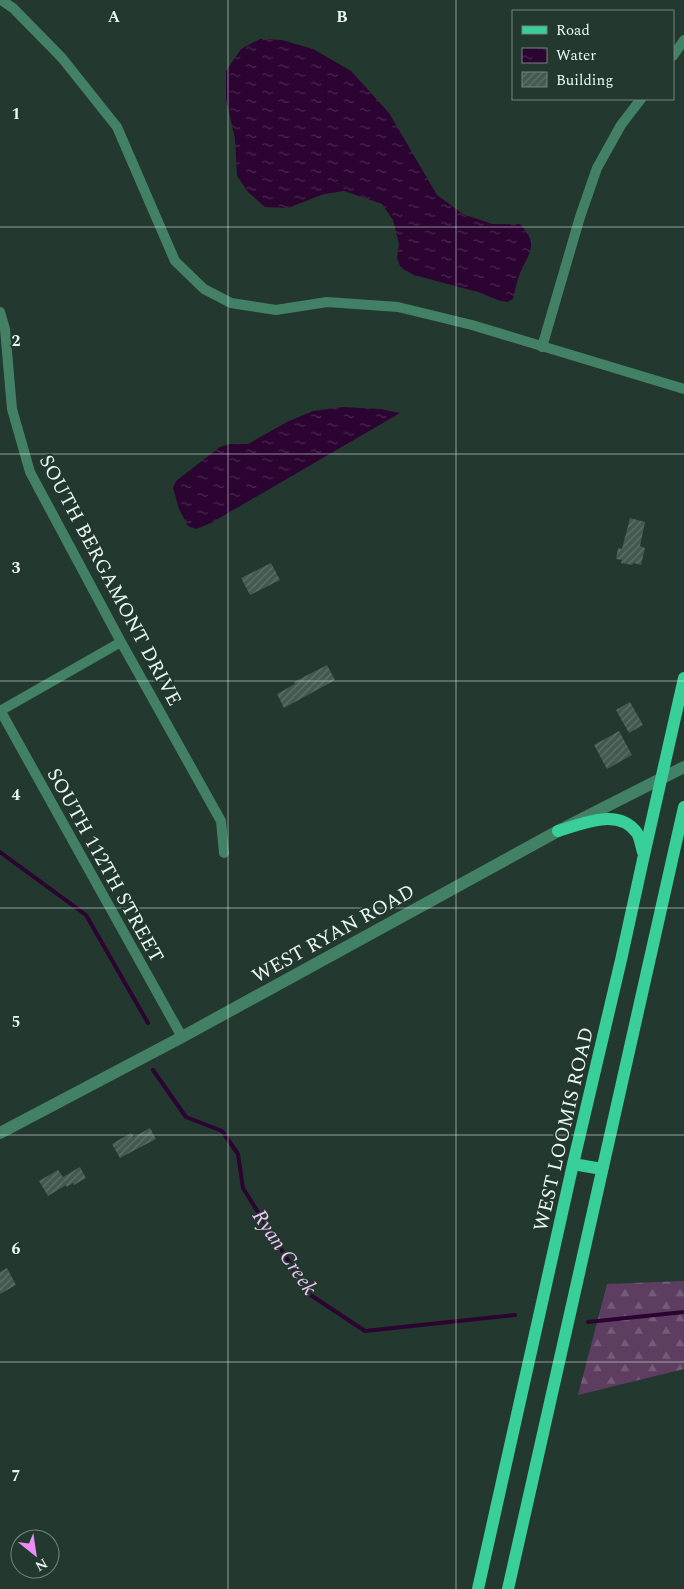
<svg xmlns="http://www.w3.org/2000/svg" width="684" height="1589" viewBox="0 0 684 1589" font-family="Spectral,serif">
  <style>
    .forest { fill: url(#forest-firs) }
    .water { fill: url(#water-ripples) }
    .lines { fill: none; stroke-linecap: round; stroke-linejoin: round }
    .stream { stroke: #2c0431; stroke-width: 4 }
    .building { fill: url(#building-hatch) }
    .minor { stroke: #438166; stroke-width: 10 }
    .tertiary { stroke: #438166; stroke-width: 12 }
    .primary { stroke: #39cf98; stroke-width: 12 }
    .grid { fill: none; stroke: #ebf8f1; stroke-width: 1; stroke-opacity: 0.55 }
    .labels { text-anchor: middle; stroke-width: 4; stroke-linejoin: round; paint-order: stroke }
    .street-label { font-size: 20px; fill: #ebf8f1; stroke: #23382e }
    .water-label { font-size: 21px; font-style: italic; fill: #f4c5f9; stroke: #23382e }
    .grid-label { font-size: 16px; text-anchor: middle; font-weight: bold; fill: #ebf8f1; stroke: #23382e; stroke-width: 4; stroke-linejoin: round; paint-order: stroke }
  </style>
  <defs>
    <pattern id="forest-firs" width="22" height="20" patternUnits="userSpaceOnUse" patternTransform="scale(1.25)"><rect width="22" height="20" fill="#5d3e61"/><path d="M5 1l3.5 6h-7zM16 11l3.5 6h-7z" fill="#745b78"/></pattern>
    <pattern id="water-ripples" width="26" height="14" patternUnits="userSpaceOnUse" patternTransform="scale(1.25)"><rect width="26" height="14" fill="#2c0431"/><path d="M2 4q2-2 4 0t4 0M15 11q2-2 4 0t4 0" fill="none" stroke="#4b294f"/></pattern>
    <pattern id="building-hatch" width="6" height="6" patternUnits="userSpaceOnUse" patternTransform="scale(1.25)"><rect width="6" height="6" fill="#445a4f"/><path d="M-1 1l2-2M0 6l6-6M5 7l2-2" fill="none" stroke="#5f7269"/></pattern>
  </defs>
  <rect width="100%" height="100%" fill="#23382e"/>
  <path class="forest" d="M684 1281V1369L578 1395 607 1284Z"/>
  <path class="water" d="M260 39 282 40 313 49 351 71 389 113 437 195 463 214 492 224H520C539 245 530 251 520 273 517 281 515 291 513 299L507 302 498 300 478 292 414 275 401 268 397 258 399 244 393 220 382 204 344 191 324 194 288 208 265 207 248 192 237 176 235 139 226 99V71L241 49Z
    M343 407 380 409 400 413 211 523 196 529 188 526 179 509 173 488 176 481 220 447 230 444H248L287 422 313 411Z"/>
  <g class="lines">
    <path class="stream" d="M0 852 86 915 148 1023
      M153 1070 186 1117 222 1131 238 1154 243 1188 309 1294 365 1331 515 1315
      M588 1322 684 1312"/>
  </g>
  <path class="building" d="M630 518 645 522 640 546 645 548 641 565 633 563 632 565 621 563 622 560 616 559 618 548 622 549Z
    M271 563 280 580 250 595 241 578Z
    M327 665 335 680 284 708 277 694 295 684 294 682Z
    M630 702 643 725 629 733 616 710Z
    M619 731 632 755 607 769 594 745Z
    M150 1128 156 1139 120 1158 112 1144 131 1133 134 1137Z
    M80 1167 86 1178 74 1185 73 1183 67 1187 66 1185 48 1196 39 1181 58 1170 63 1177Z
    M7 1268 16 1285 0 1294V1272Z"/>
  <g class="lines">
    <path class="minor" d="M1 0 13 8 62 58 117 127 175 261 204 289 231 303 276 310 327 302 398 307 472 325 684 389
      M673 56 684 40
      M0 312 5 329 12 409 30 472 121 642 221 821 224 853
      M542 347 580 217 597 168 621 125 641 99
      M0 710 182 1037
      M0 711 121 642"/>
    <path class="tertiary" d="M0 1133 182 1037 558 831 684 767"/>
    <path class="primary" d="M558 831C581 824 619 807 637 833 640 838 641 846 643 852
      M573 1164 602 1169
      M478 1589 573 1164 621 960 644 855 684 678
      M508 1589 684 807"/>
  </g>
  <path class="grid" d="M228 0V1589M456 0V1589M0 227H684M0 454H684M0 681H684M0 908H684M0 1135H684M0 1362H684"/>
  <g class="labels">
    <g class="street-label">
      <text transform="translate(111 580) rotate(62)" y="7">SOUTH BERGAMONT DRIVE</text>
      <text transform="translate(106 865) rotate(61)" y="7">SOUTH 112TH STREET</text>
      <text transform="translate(333 933) rotate(-29)" y="7">WEST RYAN ROAD</text>
      <text transform="translate(563 1129) rotate(-77)" y="7">WEST LOOMIS ROAD</text>
    </g>
    <g class="water-label">
      <text transform="translate(285 1252) rotate(56)" y="7">Ryan Creek</text>
    </g>
  </g>
  <g class="grid-label">
    <text x="114" y="22">A</text>
    <text x="342" y="22">B</text>
    <text x="16" y="119">1</text>
    <text x="16" y="346">2</text>
    <text x="16" y="573">3</text>
    <text x="16" y="800">4</text>
    <text x="16" y="1027">5</text>
    <text x="16" y="1254">6</text>
    <text x="16" y="1481">7</text>
  </g>
  <rect x="512" y="10" width="162" height="90" fill="#23382e" stroke="#73857c"/>
  <rect x="522" y="26" width="25" height="8" fill="#39cf98" stroke="#73857c"/>
  <text x="556" y="35" font-size="15" fill="#ebf8f1">Road</text>
  <rect x="522" y="48" width="25" height="15" fill="url(#water-ripples)" stroke="#73857c"/>
  <text x="556" y="60" font-size="15" fill="#ebf8f1">Water</text>
  <rect x="522" y="72" width="25" height="15" fill="url(#building-hatch)" stroke="#73857c"/>
  <text x="556" y="85" font-size="15" fill="#ebf8f1">Building</text>
  <g transform="translate(35 1554) rotate(150)"><circle r="24" fill="#23382e" stroke="#73857c"/>
  <path d="M0-4L9 19L0 12L-9 19Z" fill="#ed8cf9"/>
  <text y="-8" font-size="14" font-weight="bold" text-anchor="middle" fill="#ebf8f1">N</text>
  </g>
</svg>
